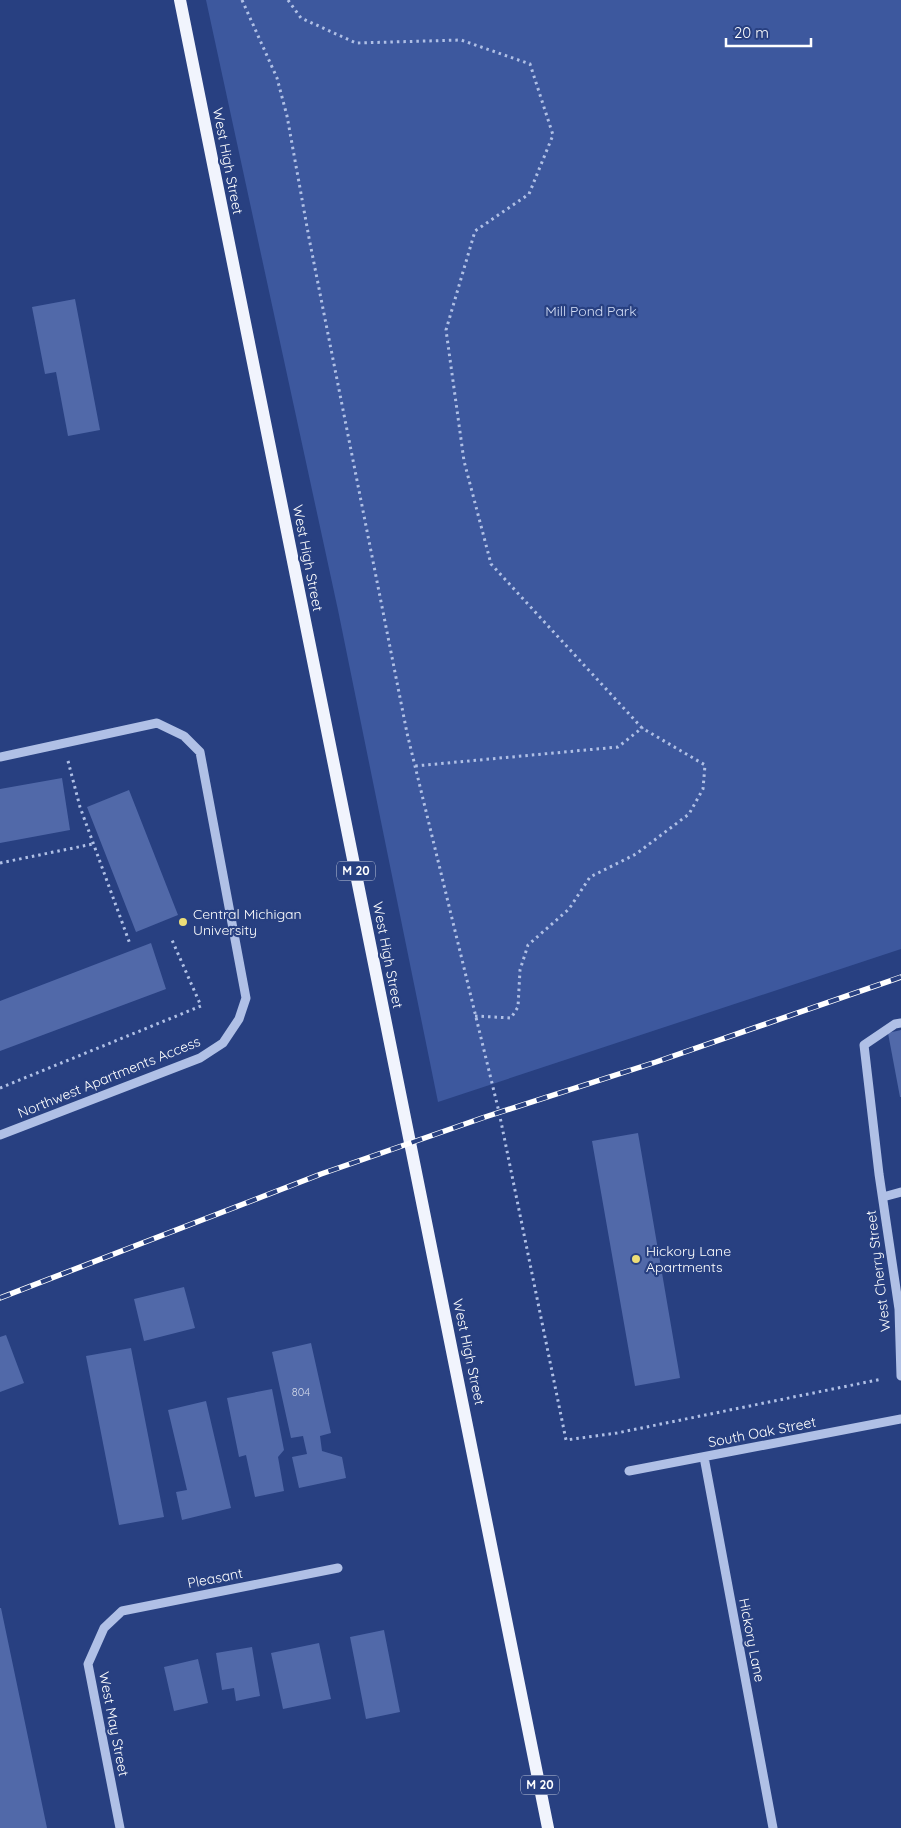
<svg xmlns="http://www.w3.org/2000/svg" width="901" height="1828" viewBox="0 0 901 1828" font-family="Quicksand,sans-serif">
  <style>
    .green { fill: #3d589e }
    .building { fill: #5169a9 }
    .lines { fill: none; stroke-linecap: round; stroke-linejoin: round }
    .path { stroke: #b0c0e6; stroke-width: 3; stroke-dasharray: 2.5 4; stroke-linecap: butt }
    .minor { stroke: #b0c0e6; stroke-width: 9 }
    .major { stroke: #f1f4fd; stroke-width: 12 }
    .rail-casing { stroke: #fff; stroke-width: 5.5 }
    .rail { stroke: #284081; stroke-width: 4; stroke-dasharray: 11; stroke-linecap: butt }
    .poi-dot { fill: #edde77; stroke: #284081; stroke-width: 2 }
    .labels { text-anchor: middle; stroke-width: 4.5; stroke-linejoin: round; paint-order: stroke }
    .number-label { font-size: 11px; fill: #d4daea }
    .shield { fill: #284081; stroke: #bec6d9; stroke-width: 1 }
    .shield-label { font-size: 12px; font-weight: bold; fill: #fff }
    .street-label { font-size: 14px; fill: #fff; stroke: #284081 }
    .park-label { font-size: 14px; fill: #d3ddf5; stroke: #284081 }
    .poi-label { font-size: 14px; fill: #fff; stroke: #284081; text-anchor: start }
  </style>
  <rect width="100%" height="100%" fill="#284081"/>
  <path class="green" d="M206 0H901V949L438 1102 338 610Z"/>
  <path class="building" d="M75 299 100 430 68 436 56 372 45 374 32 307Z
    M62 778 70 830 0 843V789Z
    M129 790 178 915 136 932 87 807Z
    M151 943 166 989 0 1051V1001Z
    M901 1030V1097H900L888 1033Z
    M638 1133 680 1378 635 1386 592 1141Z
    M184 1287 195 1328 144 1341 134 1299Z
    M6 1335 24 1383 0 1392V1337Z
    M311 1343 331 1433 320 1436 322 1451 342 1457 346 1478 299 1488 292 1457 307 1454 303 1436 291 1438 272 1352Z
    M131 1348 164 1517 119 1525 86 1356Z
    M272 1389 284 1450 278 1457 284 1491 255 1497 246 1455 239 1457 227 1398Z
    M206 1401 231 1508 182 1520 176 1492 187 1490 168 1410Z
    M0 1608H1L47 1828H0Z
    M384 1630 400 1712 366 1719 350 1637Z
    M319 1643 331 1699 283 1709 271 1653Z
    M252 1647 260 1696 236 1701 234 1688 222 1690 216 1653Z
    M198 1659 208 1703 174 1711 164 1667Z"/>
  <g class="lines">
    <path class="path" d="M242 0 277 78 287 116 309 238 407 733 499 1112 566 1440 617 1433 882 1379
      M288 0 301 18 356 43 461 40 530 64 553 135 529 194 475 231 446 330 464 461 491 564 642 728 618 747 415 766
      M68 761 80 807 130 944
      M0 863 93 844
      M475 1016 511 1018 518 1007 520 970 528 945 569 909 590 877 636 854 689 814 703 789 705 765 642 728
      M0 1088 201 1006 172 940"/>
    <path class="minor" d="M0 757 157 723 184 736 200 752 246 998 239 1019 223 1043 200 1058 0 1135
      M901 1023 895 1024 864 1045 879 1174 899 1309 901 1376
      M883 1197 901 1192
      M704 1457 773 1828
      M629 1471 901 1419
      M120 1828 88 1664 104 1628 122 1611 338 1568"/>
    <path class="major" d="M180 0 548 1828"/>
    <g class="rail-casing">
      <path id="rail" d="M0 1298 321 1174 485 1117 656 1062 901 977"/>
    </g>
    <use href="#rail" class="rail"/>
  </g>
  <g class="poi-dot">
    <circle cx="183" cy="922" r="5"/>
    <circle cx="636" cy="1259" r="5"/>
  </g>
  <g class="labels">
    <g class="number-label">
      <text x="301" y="1396">804</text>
    </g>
    <g class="shield">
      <rect x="337" y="861.5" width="38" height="19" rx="4"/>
      <rect x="521" y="1775.5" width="38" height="19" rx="4"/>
    </g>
    <g class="shield-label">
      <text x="356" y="875">M 20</text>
      <text x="540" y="1789">M 20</text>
    </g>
    <g class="street-label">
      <text transform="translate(228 161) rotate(79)" y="5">West High Street</text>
      <text transform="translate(308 558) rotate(79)" y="5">West High Street</text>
      <text transform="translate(388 955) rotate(79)" y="5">West High Street</text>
      <text transform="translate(109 1077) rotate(-22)" y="5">Northwest Apartments Access</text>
      <text transform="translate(878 1271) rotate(-97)" y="5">West Cherry Street</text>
      <text transform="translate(469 1352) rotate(78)" y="5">West High Street</text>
      <text transform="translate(762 1432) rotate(-11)" y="5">South Oak Street</text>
      <text transform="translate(215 1578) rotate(-11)" y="5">Pleasant</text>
      <text transform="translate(752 1640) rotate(79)" y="5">Hickory Lane</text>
      <text transform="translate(114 1724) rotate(79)" y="5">West May Street</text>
    </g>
    <g class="park-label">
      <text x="591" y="316">Mill Pond Park</text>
    </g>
    <g class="poi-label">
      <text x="193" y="919">Central Michigan<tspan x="193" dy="16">University</tspan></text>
      <text x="646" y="1256">Hickory Lane<tspan x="646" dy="16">Apartments</tspan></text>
    </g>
  </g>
  <path d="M726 38v8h85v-8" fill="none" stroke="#ffffff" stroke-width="2.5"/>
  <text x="734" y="38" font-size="15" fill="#ffffff" stroke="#284081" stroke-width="4" paint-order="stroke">20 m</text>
</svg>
